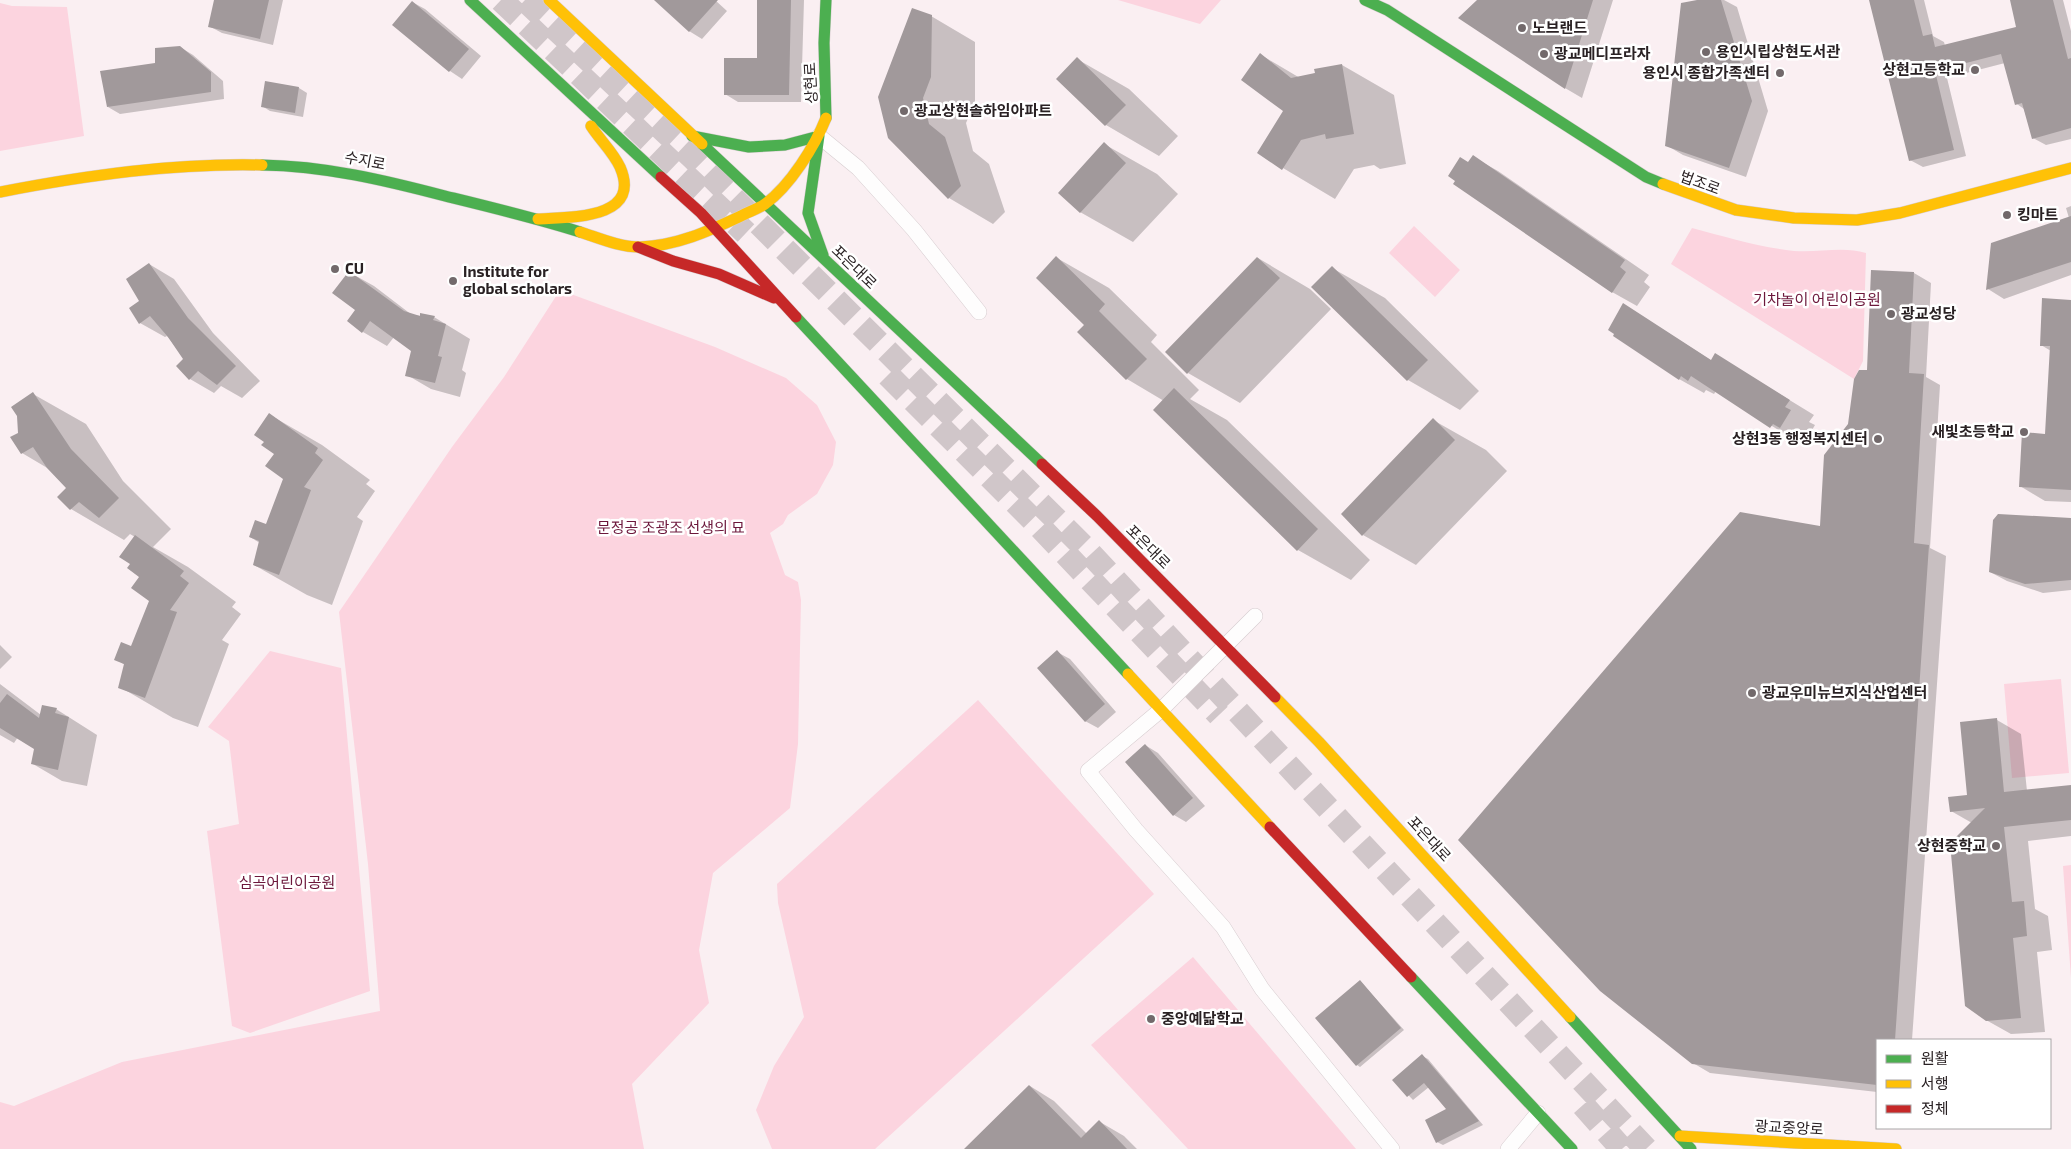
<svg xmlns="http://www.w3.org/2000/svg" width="2071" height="1149" viewBox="0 0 2071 1149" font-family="'Exo 2','Noto Sans KR',sans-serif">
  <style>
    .green { fill: #fcd4df }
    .shadow { fill: #0003 }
    .building { fill: #a1999b }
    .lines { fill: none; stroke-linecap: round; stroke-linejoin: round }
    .primary-tunnel { stroke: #d0c6c9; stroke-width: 24; stroke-dasharray: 24 12; stroke-linecap: butt }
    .street-casing { stroke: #d7cdd0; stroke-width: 16 }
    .fast-casing { stroke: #d7cdd0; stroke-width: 12 }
    .slow-casing { stroke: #d7cdd0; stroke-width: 12 }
    .jam-casing { stroke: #d7cdd0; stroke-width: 12 }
    .street { stroke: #fefdfd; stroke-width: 15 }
    .fast { stroke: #4caf50; stroke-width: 11 }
    .slow { stroke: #ffc107; stroke-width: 11 }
    .jam { stroke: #c62828; stroke-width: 11 }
    .poi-dot { fill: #72696b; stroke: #fff; stroke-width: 2 }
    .labels { text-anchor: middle; stroke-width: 5; stroke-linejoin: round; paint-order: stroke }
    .poi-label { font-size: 15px; font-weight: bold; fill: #292123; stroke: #fff; text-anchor: start }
    .street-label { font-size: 15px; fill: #292123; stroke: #fff }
    .park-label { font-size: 15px; fill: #6c173b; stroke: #fff }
  </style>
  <rect width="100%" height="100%" fill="#faeff2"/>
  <path class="green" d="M1118 0H1221L1200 24Z
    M0 3 12 6 67 7 84 136 0 151Z
    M1414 226 1460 270 1435 297 1389 253Z
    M1692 228C1726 237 1759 247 1794 251 1818 253 1843 246 1866 253L1863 361 1854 379 1671 264Z
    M560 290 715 347 786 378 817 405 836 442 833 465 817 494 788 515 783 524 770 533 785 575 798 582 801 600 798 744 790 808 713 873 699 950 709 1003 632 1084 644 1149H0V1102L14 1106 122 1062 380 1011 368 864 339 612 452 447 504 377Z
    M270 651 341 668 370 991 250 1033 232 1026 207 831 239 824 229 741 208 727Z
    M2061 679 2069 773 2012 778 2004 684Z
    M978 700 1154 894 875 1149H772L756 1110 774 1066 804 1017 778 903 777 884Z
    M2071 865V978L2063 866Z
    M1193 957 1356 1149H1188L1091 1045Z"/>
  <path class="shadow" d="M215 0H283L273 45 222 33 209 26Z
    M656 0H715L727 11 702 39 689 31Z
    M759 0H804L801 102H738L725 94 758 59Z
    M1479 0H1613L1582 98 1565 88Z
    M1704 0H1724L1737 7 1768 111 1746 177 1683 155 1666 145Z
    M1871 0H1924L1933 36 1944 42 1945 46 2018 28 2011 0H2063L2071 31V139L2046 145 2033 138 2024 109 2017 104 2005 63 1947 78 1966 156 1923 167 1910 160Z
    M412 2 425 9 481 56 462 79 450 71 394 24Z
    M931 16 975 42V103L966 123 973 151 989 164 1005 212 993 224 949 198 889 138Z
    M180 47 193 55 223 81 224 99 120 114 108 107 156 64Z
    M1261 55 1300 78 1342 65 1394 95 1406 164 1380 169 1374 165 1354 169 1335 199 1283 168 1285 111Z
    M1077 59 1129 89 1178 136 1159 156 1106 125 1058 79Z
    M266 83 299 88 307 93 303 117 270 111 262 106Z
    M1104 144 1157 174 1178 194 1133 242 1080 212Z
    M1473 157 1498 171 1649 275 1644 282 1650 287 1637 306 1612 292 1469 164Z
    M2071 206V275L2004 299 1988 289 2069 218 2066 208Z
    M1057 258 1109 288 1157 335 1151 342 1199 390 1190 399 1227 420 1370 560 1351 580 1298 550 1164 401 1127 379 1086 325Z
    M1258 258 1310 289 1331 309 1240 403 1188 373Z
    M149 264 174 279 213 333 260 381 242 398 221 386 214 393 190 379 185 359 167 336 165 337 140 323 141 301Z
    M1332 268 1385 298 1479 391 1460 410 1408 380Z
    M349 272 374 286 412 315 434 317 470 339 462 370 466 373 460 397 431 389 407 375 413 350 394 337 387 346 363 332Z
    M1914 273 1931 283 1926 377 1940 385 1930 548 1946 556 1912 1040H1877V1092L1710 1073 1693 1063 1821 528 1849 425 1868 372Z
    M2071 301V502L2045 501 2020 486 2046 435 2051 351 2041 345Z
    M1624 305 1712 361 1716 355 1814 415 1809 422 1815 425 1805 442 1798 437 1796 441 1716 391 1714 394 1706 390 1704 393 1679 379Z
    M33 394 86 424 123 481 171 529 153 547 188 567 236 602 232 607 241 614 222 640 229 644 198 727 173 718 120 687 125 665 116 659 132 648 150 600 141 576 131 564 135 537 130 534 124 540 71 509 58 497 67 488 49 469 22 453 19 433Z
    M270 415 322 445 370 480 366 484 375 491 357 517 363 521 332 605 307 595 254 565 260 543 250 537 267 525 285 478 275 454 266 442Z
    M1433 420 1486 450 1507 471 1416 565 1363 535Z
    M2071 521V590L2043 593 2007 581 1990 572Z
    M0 645 12 657 0 669Z
    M1057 652 1070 659 1116 712 1098 728 1085 721Z
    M0 684 41 715 56 709 97 735 87 786 62 781 33 764 36 748 18 737 14 743 0 735Z
    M1997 720 2021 734 2027 791 2071 787V836L2028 841 2035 909 2048 916 2052 950 2037 952 2045 1032 2011 1034 1986 1020 1972 823 1951 811 1969 796Z
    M1145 745 1158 753 1205 806 1186 822 1174 815Z
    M1360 981 1404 1030 1360 1067 1357 1065Z
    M1422 1056 1428 1059 1483 1125 1443 1145 1437 1142 1448 1109 1429 1087 1413 1100 1394 1080Z
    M1030 1086 1054 1101 1087 1134 1100 1122 1124 1136 1137 1149H966Z"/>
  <path class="building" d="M214 0H269L260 39 208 27Z
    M654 0H718L689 32Z
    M757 0H791L789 95H724V58H757Z
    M1477 0H1593L1565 89 1458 18Z
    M1697 0H1721L1752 101 1729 168 1665 146 1681 3Z
    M1869 0H1914L1923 36 1932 34 1935 47 2016 27 2010 0H2053L2068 59 2071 58V128L2032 139 2022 103 2015 105 2001 54 1935 71 1954 150 1909 161Z
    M412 1 469 49 449 72 392 25Z
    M912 8 932 15 931 77 923 98 929 124 945 137 961 186 948 199 888 138 878 97Z
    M180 46 211 72V92L107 107 100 71 155 63V48Z
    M1260 53 1291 78 1315 73 1314 69 1342 64 1354 134 1326 139 1325 134 1301 140 1282 170 1257 153 1283 111 1241 80Z
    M1077 57 1126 105 1105 126 1056 79Z
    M265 81 299 87 295 113 261 107Z
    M1104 142 1126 163 1080 213 1058 193Z
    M1473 155 1625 260 1620 267 1626 272 1612 293 1453 184 1455 181 1448 176 1460 157 1468 162Z
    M2071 216V262L1986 290 1991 243Z
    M1056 256 1105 304 1099 311 1147 359 1126 380 1077 332 1084 325 1036 278Z
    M1257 257 1280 278 1187 374 1165 352Z
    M149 263 188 318 236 366 217 385 198 371 189 380 176 366 183 359 168 337 150 316 139 324 129 308 139 301 126 279Z
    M1332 266 1428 360 1407 381 1311 287Z
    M1871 270 1914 272 1909 373 1924 374 1914 543 1929 545 1895 1040H1877V1085L1692 1064 1600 991 1458 840 1740 512 1820 526 1824 455 1848 424 1854 379 1859 370H1867Z
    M349 271 404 311 420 316V313L435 316 433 320 446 324 438 356 442 357 435 383 405 376 411 351 370 321 362 333 347 321 355 310 332 293Z
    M2042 298 2071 300V490L2019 487 2022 432 2045 434 2050 346H2040Z
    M1623 303 1711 360 1715 353 1790 400 1785 407 1791 410 1780 428 1773 424 1770 428 1691 376 1688 381 1681 376 1679 380 1613 336 1614 334 1608 330Z
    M1174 388 1318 529 1297 551 1153 410Z
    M33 392 71 449 119 498 99 518 79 502 70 510 57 497 66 488 47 468 33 447 21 454 10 437 18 433 17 416 11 407Z
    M269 413 318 448 315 453 323 460 304 487 311 490 279 575 253 565 259 541 249 537 255 520 266 524 283 479 265 466 274 454 261 445 264 442 254 435Z
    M1433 418 1455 440 1362 536 1341 514Z
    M1998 514 2071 518V580L2025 584 1989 572 1993 520Z
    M135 535 184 571 180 576 189 583 170 610 177 612 145 698 118 688 124 664 114 660 121 642 131 646 149 601 131 588 139 577 127 568 130 564 119 557Z
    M1057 650 1105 704 1085 722 1037 668Z
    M7 694 39 718 42 705 57 708 55 713 69 717 58 770 31 764 34 749 0 728V703Z
    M1997 718 2004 792 2071 785V820L2004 827 2012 902 2024 901 2027 936 2013 938 2021 1018 1986 1021 1965 1006 1950 843 1985 808 1950 812 1948 797 1967 795 1960 722Z
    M1145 744 1193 798 1173 816 1125 762Z
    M1360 980 1401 1028 1356 1066 1315 1018Z
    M1422 1054 1479 1121 1436 1143 1425 1120 1446 1109 1424 1083 1407 1097 1392 1080Z
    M1029 1085 1081 1138 1099 1120 1127 1149H964Z"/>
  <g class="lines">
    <path class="primary-tunnel" d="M501 0 746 233
      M525 0 692 157 1086 549 1646 1149
      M888 375 1040 527 1219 715
      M1583 1105 1622 1149"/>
    <g class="street-casing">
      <path id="street" d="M819 136 858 168 914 230 979 312
        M1255 616 1162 709 1088 771 1136 830 1223 927 1262 989 1392 1149
        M1508 1149 1538 1113"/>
    </g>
    <g class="fast-casing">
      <path id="fast" d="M470 0 661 177
        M826 0 824 43 826 118
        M1365 0 1387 10 1646 177 1663 184
        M692 136 749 147 785 145 819 136 808 213 823 255
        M702 144 1042 464
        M262 165C325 166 384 180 445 196 490 207 536 218 580 232
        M796 317 1128 674
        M1411 977 1572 1149
        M1570 1017 1691 1149"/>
    </g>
    <g class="slow-casing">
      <path id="slow" d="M549 0 702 144
        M1663 184 1736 210 1794 218 1857 220 1900 213 2071 168
        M0 192C88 175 173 163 262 165
        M538 219C569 217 643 220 620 167 613 152 600 140 591 126
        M580 232C599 238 619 247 640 247 676 246 709 231 741 216 748 212 758 209 765 204 790 186 815 146 826 118
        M1128 674 1270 827
        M1275 697 1319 742 1570 1017
        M1680 1136 1896 1149
        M1842 1149 1848 1146"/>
    </g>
    <g class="jam-casing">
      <path id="jam" d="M661 177 701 213 796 317
        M638 247 673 261 719 274 774 298
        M1042 464 1097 516 1275 697
        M1270 827 1411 977"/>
    </g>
    <use href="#street" class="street"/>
    <use href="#fast" class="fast"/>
    <use href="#slow" class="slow"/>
    <use href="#jam" class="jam"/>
  </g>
  <g class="poi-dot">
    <circle cx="1522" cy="28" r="5"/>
    <circle cx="1706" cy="52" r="5"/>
    <circle cx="1544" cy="54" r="5"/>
    <circle cx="1975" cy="70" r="5"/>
    <circle cx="1780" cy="73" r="5"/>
    <circle cx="904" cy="111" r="5"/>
    <circle cx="2007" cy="215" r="5"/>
    <circle cx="335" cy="269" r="5"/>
    <circle cx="453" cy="281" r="5"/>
    <circle cx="1891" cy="314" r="5"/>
    <circle cx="2024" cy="432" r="5"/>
    <circle cx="1878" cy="439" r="5"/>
    <circle cx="1752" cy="693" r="5"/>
    <circle cx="1996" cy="846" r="5"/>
    <circle cx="1151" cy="1019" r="5"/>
  </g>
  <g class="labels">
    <g class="poi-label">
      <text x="1532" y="33">노브랜드</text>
      <text x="1716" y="57">용인시립상현도서관</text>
      <text x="1554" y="59">광교메디프라자</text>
      <text x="1965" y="75" text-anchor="end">상현고등학교</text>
      <text x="1770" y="78" text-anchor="end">용인시 종합가족센터</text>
      <text x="914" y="116">광교상현솔하임아파트</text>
      <text x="2017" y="220">킹마트</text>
      <text x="345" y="274">CU</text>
      <text x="463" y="277">Institute for<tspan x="463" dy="17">global scholars</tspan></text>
      <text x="1901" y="319">광교성당</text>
      <text x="2014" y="437" text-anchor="end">새빛초등학교</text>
      <text x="1868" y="444" text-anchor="end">상현3동 행정복지센터</text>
      <text x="1762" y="698">광교우미뉴브지식산업센터</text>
      <text x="1986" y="851" text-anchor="end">상현중학교</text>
      <text x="1161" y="1024">중앙예닮학교</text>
    </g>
    <g class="street-label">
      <text transform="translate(811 83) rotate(-93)" y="5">상현로</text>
      <text transform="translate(365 161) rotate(11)" y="5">수지로</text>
      <text transform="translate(1700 183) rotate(20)" y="5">법조로</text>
      <text transform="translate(854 267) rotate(44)" y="5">포은대로</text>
      <text transform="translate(1148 547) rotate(45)" y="5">포은대로</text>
      <text transform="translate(1429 839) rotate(47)" y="5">포은대로</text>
      <text transform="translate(1789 1128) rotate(3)" y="5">광교중앙로</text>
    </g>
    <g class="park-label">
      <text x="1817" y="305">기차놀이 어린이공원</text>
      <text x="671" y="533">문정공 조광조 선생의 묘</text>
      <text x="287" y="888">심곡어린이공원</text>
    </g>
  </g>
  <rect x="1876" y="1039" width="175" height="90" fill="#ffffff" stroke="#a9a6a7"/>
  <rect x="1886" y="1055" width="25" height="8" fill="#4caf50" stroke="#a9a6a7"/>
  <text x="1921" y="1064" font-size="15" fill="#292123">원활</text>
  <rect x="1886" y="1080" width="25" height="8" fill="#ffc107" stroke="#a9a6a7"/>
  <text x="1921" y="1089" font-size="15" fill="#292123">서행</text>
  <rect x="1886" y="1105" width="25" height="8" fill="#c62828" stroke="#a9a6a7"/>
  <text x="1921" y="1114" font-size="15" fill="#292123">정체</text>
</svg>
